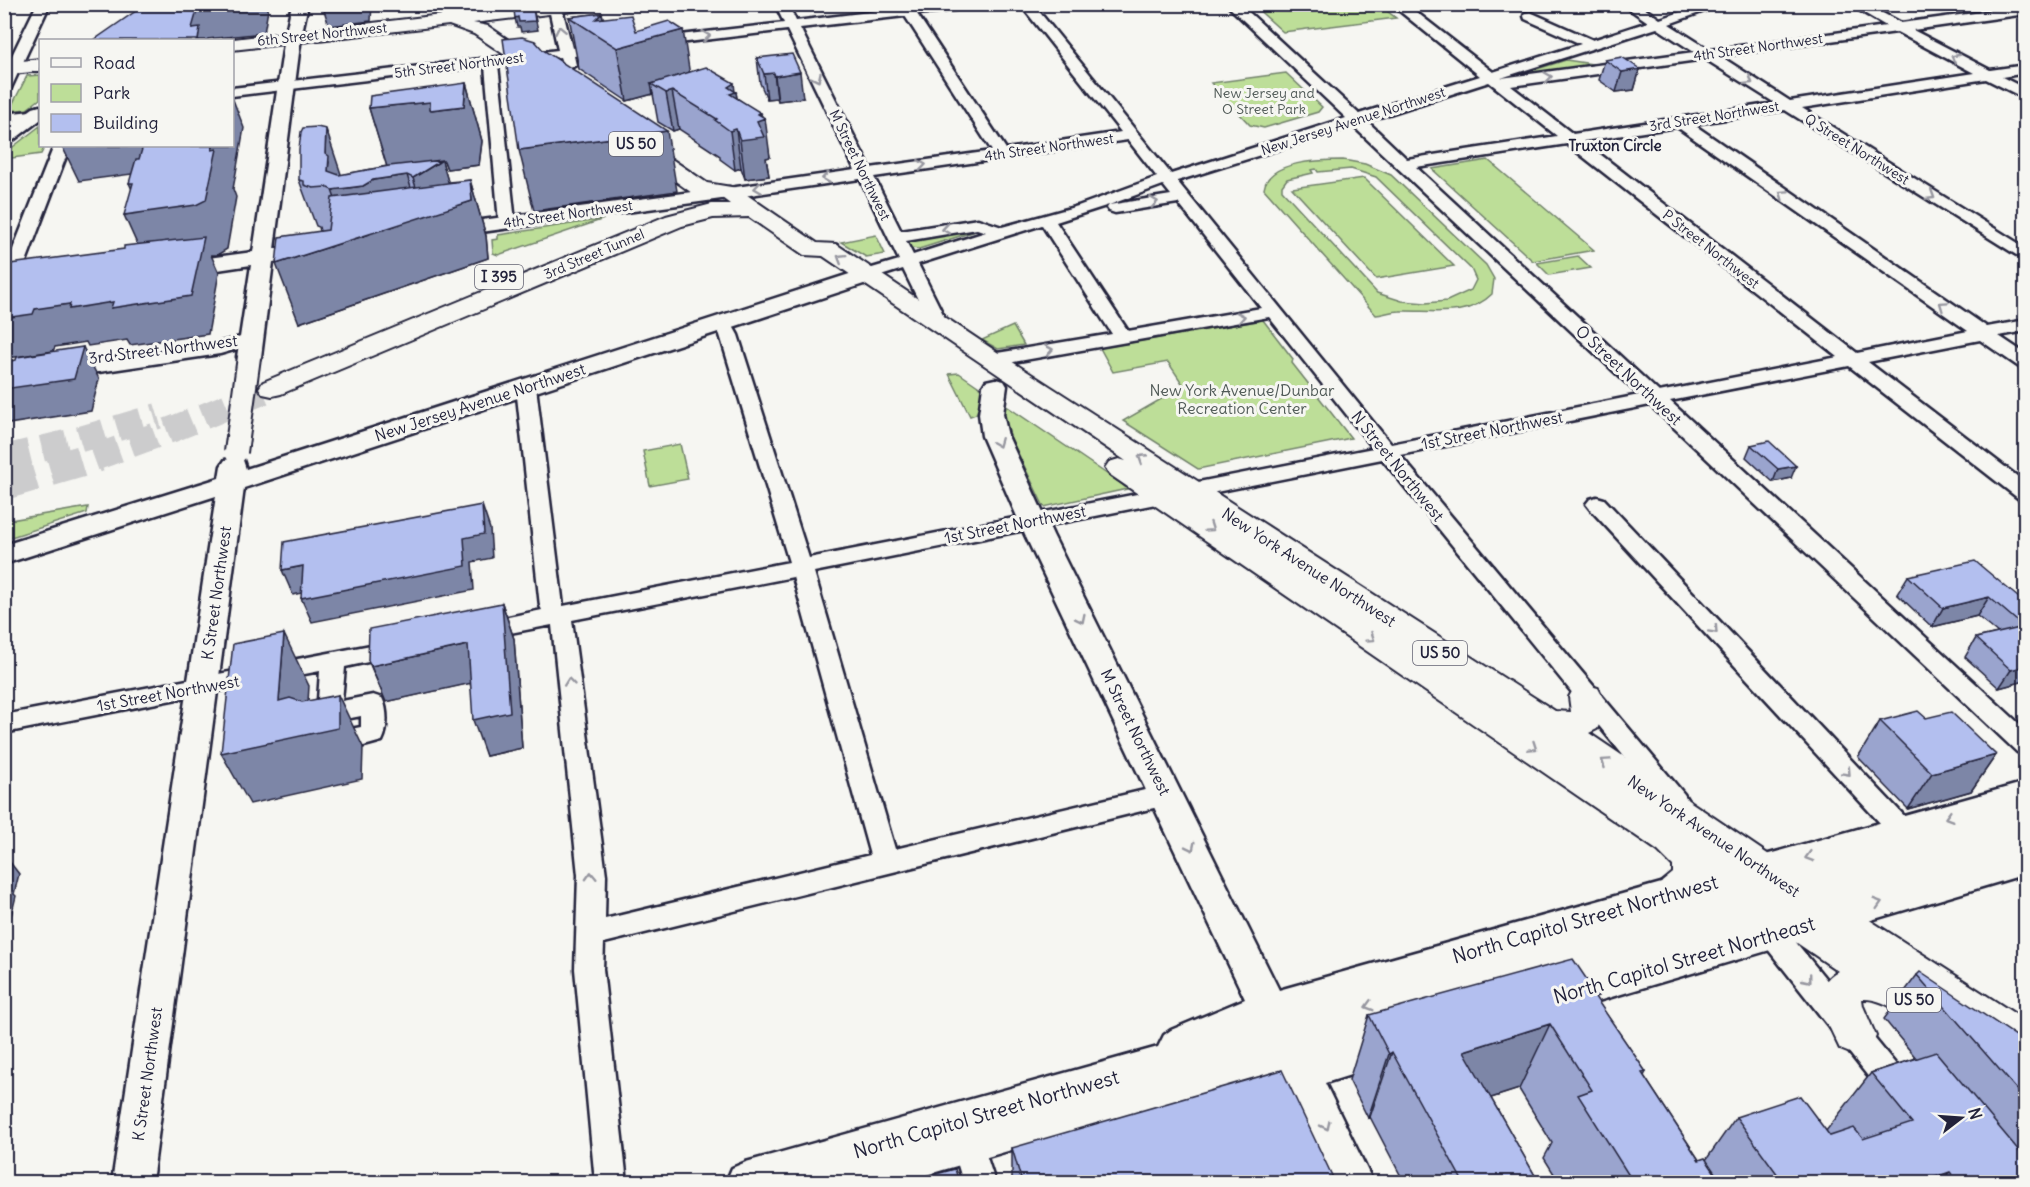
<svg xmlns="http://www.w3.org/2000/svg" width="2030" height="1187" viewBox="0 0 2030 1187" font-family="Delius,sans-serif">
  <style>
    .green { fill: #bdde98; stroke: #70806a; stroke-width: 1.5; fill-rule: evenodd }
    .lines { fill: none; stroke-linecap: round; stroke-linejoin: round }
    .highway-tunnel-far1 { stroke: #cccccd; stroke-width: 26; stroke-dasharray: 26 13; stroke-linecap: butt }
    .highway-tunnel { stroke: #cccccd; stroke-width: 32; stroke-dasharray: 32 16; stroke-linecap: butt }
    .minor-casing { stroke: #22223b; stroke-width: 5 }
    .major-casing { stroke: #22223b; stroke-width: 5 }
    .highway-casing { stroke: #22223b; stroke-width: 4 }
    .minor { fill: #f6f6f2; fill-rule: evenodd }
    .major { fill: #f6f6f2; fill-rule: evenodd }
    .highway { fill: #f6f6f2; fill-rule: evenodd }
    .major-bridge-casing { stroke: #22223b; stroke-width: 26; stroke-linecap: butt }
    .major-bridge { stroke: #f6f6f2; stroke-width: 22 }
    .wall { fill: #9aa4ce; stroke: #22223b; stroke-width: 1.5 }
    .shaded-wall { fill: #7d86a7; stroke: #22223b; stroke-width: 1.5; fill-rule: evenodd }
    .building { fill: #b3bfef; stroke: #22223b; stroke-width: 1.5 }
    .oneway { stroke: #9797a0 }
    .labels { text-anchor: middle; stroke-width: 6; stroke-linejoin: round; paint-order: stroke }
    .far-street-label { font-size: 14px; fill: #22223b; stroke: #f6f6f2 }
    .far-park-label { font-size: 14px; fill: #505a57; stroke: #f6f6f2 }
    .shield { fill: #f6f6f2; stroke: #626272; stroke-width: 1.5 }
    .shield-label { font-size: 15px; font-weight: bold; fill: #22223b }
    .far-neighbourhood-label { font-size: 15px; font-weight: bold; fill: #22223b; stroke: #f6f6f2 }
    .street-label { font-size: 16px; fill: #22223b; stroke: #f6f6f2 }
    .park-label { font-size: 16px; fill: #505a57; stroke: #f6f6f2 }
    .near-street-label { font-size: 20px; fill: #22223b; stroke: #f6f6f2 }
  </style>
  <rect width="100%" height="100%" fill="#f6f6f2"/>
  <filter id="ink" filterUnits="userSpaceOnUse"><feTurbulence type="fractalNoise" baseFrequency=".0167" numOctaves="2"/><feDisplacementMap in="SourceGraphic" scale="12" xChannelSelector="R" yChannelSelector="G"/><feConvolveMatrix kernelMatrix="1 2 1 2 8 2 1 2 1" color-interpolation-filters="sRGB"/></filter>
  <g filter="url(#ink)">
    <path class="green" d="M1253 5H1379L1396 18 1283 32Z
      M1566 60 1599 65 1508 78Z
      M1286 73 1322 107 1318 112 1264 128 1250 125 1211 83Z
      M40 75V99L27 109 9 111 27 76Z
      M40 126V146H45L41 154 5 159V153Z
      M1343 160 1365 164 1391 175 1486 265 1494 279 1492 294C1467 319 1431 310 1400 311 1392 311 1384 314 1376 315L1264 189C1268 160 1322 160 1343 160ZM1316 169 1318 172 1351 169 1376 177 1471 269 1476 280 1471 290 1447 301 1426 303 1402 301 1377 293 1282 190V186L1287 179 1313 173 1311 170Z
      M1488 160 1594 250 1533 261 1432 169Z
      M1364 178 1454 266 1376 279 1292 188Z
      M604 219 498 255 493 253 492 240 498 239V235Z
      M980 226 982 229 919 249 910 248 906 241Z
      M876 235 885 254 866 257 841 242Z
      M1578 256 1591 268 1549 275 1537 263Z
      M1263 320 1293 359 1292 363 1351 438 1198 469 1123 421 1184 386 1168 362 1113 372 1100 348Z
      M1013 326 1024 345 998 349 982 340Z
      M959 373 985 391 976 414 970 416 949 374Z
      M1005 405 1123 485 1127 489 1044 507 1002 420Z
      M680 444 688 479 650 486 643 451Z
      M88 507 87 513 5 539V521Z"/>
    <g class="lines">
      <path class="highway-tunnel-far1" d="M4 458 74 441 158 416
        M94 458 173 429 272 388"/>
      <path class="highway-tunnel" d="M4 458 10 456
        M4 484 99 456"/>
      <g class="minor-casing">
        <path id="minor" d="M37 4H50L11 88 4 92V72Z
          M548 4H561L572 48 606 44 613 48 606 52 574 56 576 65 569 69 564 68 560 57 498 65 515 222 513 225 507 227 499 222 485 66 232 96V88L558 50Z
          M775 4H788L796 21 935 4H977L971 8 917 14 1006 149 1121 132 1020 4H1033L1171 174 1346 118 1226 4H1240L1359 114 1480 76 1391 4H1406L1493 72 1581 44 1525 19 1524 16 1525 13 1530 12 1593 40 1648 22 1622 4H1638L1660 19 1704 4H1724L1669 24 1710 50 1886 26 1849 4H1866L1901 23 2026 6V14L1913 30 1990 70 2026 65V73L2002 77 2026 89V99L1986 79 1802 108 2026 248V261L1785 110 1693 124 1987 327 2026 320V331L1999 336 2026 354V368L2019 367 1980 340 1868 362 2026 483V500L2019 499 1849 366 1670 401 2026 730V754L2017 752 1650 405 1400 455 1684 794 1688 801 1684 808 1675 811 1666 808 1382 459 814 572 895 849 1166 785 1175 788 1179 795 1175 802 1166 805 604 943 603 969 627 1182H595L575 969 578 875 552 625 479 639 471 637 467 631 471 625 479 623 542 610 540 606 516 387 519 383H533L536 387 563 606 789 562 720 335 714 323 717 319H729L738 335 809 558 1373 448 1269 317 991 366 984 364 982 360 984 356 991 354 1112 334 1042 225 918 264 948 324 945 328H933L930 324 903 269 868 280 862 279 859 275 862 271 899 260 860 179 729 198 723 196 721 193 723 190 729 188 855 170 787 30 654 46 647 42 654 38 784 23ZM905 16 992 151 870 168 800 28ZM1657 28 1694 52 1501 78ZM1897 32 1974 73 1790 101 1720 56ZM1705 59 1775 103 1573 134 1511 86ZM1489 82 1557 136 1407 159 1367 121ZM1353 126 1639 395 1391 444 1177 181ZM1677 127 1968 331 1857 353 1583 141ZM1128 140 1157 177 1078 206 1002 227 978 219 901 231 874 177ZM1567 144 1838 357 1659 392 1416 167ZM1163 185 1171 195 1109 205ZM1178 203 1261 308 1128 331 1056 222 1109 205 1107 208 1109 211 1115 213ZM977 229 986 232 913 255 906 241ZM793 577 870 855 605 919 606 875 572 620Z
          M40 110V118L4 122V114Z
          M54 146H70L13 296 10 300 4 301V272Z
          M252 334 258 335 261 339 258 343 220 354 4 386V374L218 343Z
          M1597 497 1604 499 1911 823 1915 830 1911 837 1902 841 1893 837 1590 509 1586 504 1590 499Z
          M397 640 405 642 409 648 405 654 345 667 342 701 373 695 382 698C388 709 388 730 382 741 364 746 336 755 318 750L315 743 320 671 4 733V715ZM361 716V727L340 731 341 720Z
          M1742 881 1752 884 1776 918 1911 1083 1915 1093 1911 1103 1900 1107 1889 1103 1756 934 1728 892 1732 884Z
          M964 1117 975 1121 995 1182H963L948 1132 953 1121Z"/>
      </g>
      <g class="major-casing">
        <path id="major" d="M292 4H308L301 37 274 249 314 244 322 245 325 250 322 255 273 262 261 357 257 362 249 364 241 362 237 357 251 265 178 276 170 274 167 269 170 264 178 262 253 252 285 37Z
          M436 4H462L479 18 477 21H465Z
          M40 106V120L11 142 4 144V129L33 108Z
          M729 187 736 189 739 193 736 197 445 237 438 235 435 231 438 227 445 225Z
          M868 268 876 270 879 275 876 280 244 488 152 1182H112L216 496 4 564V545L219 478 221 466 225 460 234 458 243 460 246 469Z
          M995 379 1004 381 1007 386 1003 414 1008 436 1053 535 1279 990 1697 873 1709 877 1714 887 1711 893 1728 888 1740 893 1745 903 1744 906 1754 909 1760 920 1758 923 1818 906 1812 895 1813 892 1806 894 1794 890 1789 880 1791 875 1745 888 1733 884 1728 874 1733 864 2026 782V830L2018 833 2025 843 2023 847 2026 846V874L1554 1014 1541 1010 1536 998 1538 993 1529 990 1524 979 1525 976 1413 1009 1419 1020 1413 1032 1406 1035 1411 1046 1405 1058 1325 1083 1373 1182H1332L1290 1093 1248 1101 1234 1096 1230 1086 902 1182H726L732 1168 746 1162 1158 1047 1164 1035 1171 1030 1245 999 1025 535 982 436 979 414 983 386 986 381Z"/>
      </g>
      <g class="highway-casing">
        <path id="highway" d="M537 4H599L590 9 473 23 488 26 547 66 550 70 547 74H533L474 34 449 25 232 50V40H225Z
          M40 59V71L4 75V63Z
          M638 139 645 141 707 183 737 188 817 243 836 244 1000 354 1555 711 1571 712 1569 697 1574 688 1586 685 1598 688C1607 703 1605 714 1597 729L1589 733 1775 859 2026 1021V1063L2011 1057 1957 1021 1953 1030 1938 1035C1912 1026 1890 997 1862 999L1863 1006 1876 1036 1870 1049 1855 1055 1840 1049C1829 1025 1806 988 1838 971L1709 883C1700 903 1683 911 1662 904L1657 893 1662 882 1673 873V866L1658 851 1109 474 1105 468 1109 462 1119 459 1126 461 823 256 804 255 749 217 713 218 682 226 281 394 272 396 263 394 259 388 263 382 666 216 712 204H730L722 198 692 193 631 149 627 145 631 141Z"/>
      </g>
      <use href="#minor" class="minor"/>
      <use href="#major" class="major"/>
      <use href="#highway" class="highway"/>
      <g class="major-bridge-casing">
        <path id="major-bridge" d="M236 452 249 357"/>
      </g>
      <use href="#major-bridge" class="major-bridge"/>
    </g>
    <path class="wall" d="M602 13 603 18 636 31 689 72 736 92 737 98 762 116 770 157 766 158 769 176 745 179 741 168 735 170 720 159V156L679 129 673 131 658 122 653 94 627 101 579 69 569 17Z
      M757 58 803 98 778 101 777 98 767 99 760 83Z
      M1605 60 1640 69 1634 90 1616 92 1599 80Z
      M466 83 482 141 479 165 447 169 444 161H442L448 182 470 180 486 236 488 258 299 323 320 231 319 227 316 226 299 180 341 175 387 166 369 108Z
      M1751 445 1791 478 1773 482 1746 457Z
      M1908 576 2025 603V681L1999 688 1965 657 1976 638 1998 633 1977 616 1932 627 1897 594Z
      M502 603 514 639 522 748 486 756 470 683 386 702 368 660Z
      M1926 718 1996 755 1971 791 1908 809 1858 757 1880 721Z
      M1917 975 2025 1042V1182H1559L1544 1158 1552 1143 1519 1089 1491 1098 1537 1179 1546 1182H1404L1370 1117 1368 1118 1349 1080 1369 1015 1596 999 1646 1072 1644 1076 1699 1160H1706L1736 1117 1826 1131 1871 1073 1916 1058 1884 1019Z
      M1012 1148 1335 1182H1012Z"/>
    <path class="shaded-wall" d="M189 4H269L264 33 208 39V40H197L192 28Z
      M322 4H372L371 21 329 26Z
      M480 4H513L481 8Z
      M533 8 538 30 521 32 520 27H517L515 18Z
      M602 13 608 42 596 19Z
      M683 30 691 82 651 84 653 94 627 101 617 48Z
      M1640 69 1634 90 1616 92 1622 72Z
      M800 72 803 98 778 101 775 76Z
      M774 73 777 98 767 99 764 74Z
      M466 83 482 141 479 165 447 169 444 161H442L455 205 453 207 472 201 470 180 486 236 488 258 299 323 276 264 370 234 348 237 332 190H334L328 171 329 162 325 153 326 129 341 174V189L363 186 373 180 407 175 420 217 425 216 413 178 439 162 387 167 369 108 430 102 432 110 464 106ZM397 225 383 230 388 226Z
      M734 83 735 92H736L741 129H736L741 168 735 170 730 131 728 87Z
      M672 91 679 129 673 131 666 93Z
      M232 97 244 128 233 189 236 197 227 249 217 255H211L219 273 208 334 130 345 127 340 88 346 86 342 55 347 53 351 9 358 4 351V318L35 309 146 264 124 215 142 212 129 183 212 150 213 146H232Z
      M761 113 762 119 765 118 770 157 766 158 769 176 745 179 740 140 757 121 758 114Z
      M667 131 677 191 534 211 519 150Z
      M62 146H160L170 169 79 181Z
      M83 347 99 379 91 411 9 424 6 433H4V389Z
      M1796 466 1791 478 1773 482 1778 469Z
      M482 505 490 529 492 558 472 562 474 590 312 622 301 598Z
      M303 566 314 590 293 595 282 570Z
      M1989 597 1977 616 1932 627 1943 608Z
      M502 603 514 639 522 748 486 756 473 720Z
      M284 634 309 686 306 734 338 695 363 747 362 779 250 804 221 753 279 701Z
      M468 645 481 681 386 702 371 666Z
      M2025 666V681L1999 688 2011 670Z
      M1996 755 1971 791 1908 809 1932 773Z
      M6 857 19 874 14 894 16 896 4 945V862Z
      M1550 1024 1519 1089 1438 1115 1464 1051Z
      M1392 1052 1370 1117 1368 1118 1389 1054Z
      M1950 1172 1940 1182H1922Z"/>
    <path class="building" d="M146 4H192L197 11 192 28 200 27 198 40H94Z
      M533 8 535 21 519 22 518 17 515 18 514 10Z
      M602 13 596 19 631 15 636 31 669 21 683 30 617 48 569 17Z
      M522 37 535 41 543 50 667 131 519 150 503 39Z
      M792 54 800 72 775 76 774 73 764 74 757 58Z
      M1622 57 1640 69 1622 72 1605 60Z
      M706 67 734 83 728 87 736 92 730 94 761 113 758 114 765 118 757 121 764 137 740 140 736 129 730 131 715 120 717 119 672 91 666 93 651 84Z
      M466 83 464 106 430 110V102L369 108 370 96Z
      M317 127 326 129 325 153 329 156 328 171 339 175 389 166 442 160 413 178 407 175 373 180 363 186 332 190 326 187 313 188 304 185V181L299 180V149L301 132 303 128Z
      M143 146H213L212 150 217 149 206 200 196 205 124 215 133 183H129L136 159H139Z
      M470 180 472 201 276 264 279 237 328 230 332 198Z
      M204 237 191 296 111 308 113 302 69 309 70 304 35 309 33 314 4 318V278L10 264 124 249V246Z
      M83 347 74 379 4 389V362L16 360 17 357Z
      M1769 441 1796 466 1778 469 1751 445Z
      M482 505 484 534 464 538 466 566 301 598 303 566 282 570 284 542Z
      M1975 561 2025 603V666L2011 670 1976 638 2024 627 1989 597 1943 608 1908 576Z
      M502 603 510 712 473 720 468 645 371 666 368 660 369 629Z
      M284 634 279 701 290 698 302 702 338 695V728L221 753 233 644Z
      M1918 711 1926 718 1951 712 1996 755 1932 773 1880 721Z
      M1573 959 1598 996 1595 997 1646 1072 1642 1073 1699 1160 1705 1158 1721 1182H1633L1578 1095 1592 1090 1550 1024 1464 1051 1537 1179 1542 1177 1546 1182H1463L1392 1052 1389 1054 1369 1015Z
      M1920 972 2025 1042V1099L1917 975Z
      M1936 1052 2025 1158V1182H1958L1950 1172 1922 1182H1783L1736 1117 1800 1096 1830 1136 1854 1128 1863 1139 1912 1123 1871 1073Z
      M1282 1070 1335 1182H1022L1012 1148Z
      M955 1169 959 1182H907Z"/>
    <defs><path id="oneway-chevron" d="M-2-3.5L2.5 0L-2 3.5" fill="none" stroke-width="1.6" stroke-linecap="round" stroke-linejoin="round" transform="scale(1.5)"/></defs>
    <g class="oneway">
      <use href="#oneway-chevron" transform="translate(560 30) rotate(-102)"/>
      <use href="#oneway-chevron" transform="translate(706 36) rotate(-7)"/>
      <use href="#oneway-chevron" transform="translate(1955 58) rotate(-152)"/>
      <use href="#oneway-chevron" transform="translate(1548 77) rotate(-8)"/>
      <use href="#oneway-chevron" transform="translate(817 78) rotate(64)"/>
      <use href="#oneway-chevron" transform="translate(1749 81) rotate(32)"/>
      <use href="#oneway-chevron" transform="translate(922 165) rotate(-8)"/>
      <use href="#oneway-chevron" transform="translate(826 178) rotate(173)"/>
      <use href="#oneway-chevron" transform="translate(758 188) rotate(172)"/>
      <use href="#oneway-chevron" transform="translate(1783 194) rotate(-145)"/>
      <use href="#oneway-chevron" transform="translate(1931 196) rotate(32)"/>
      <use href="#oneway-chevron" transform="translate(1154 202) rotate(-8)"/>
      <use href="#oneway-chevron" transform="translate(946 229) rotate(171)"/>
      <use href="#oneway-chevron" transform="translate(841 258) rotate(-148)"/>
      <use href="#oneway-chevron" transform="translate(1943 305) rotate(-145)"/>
      <use href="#oneway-chevron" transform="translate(1241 317) rotate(-10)"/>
      <use href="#oneway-chevron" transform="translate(1049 350) rotate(-10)"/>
      <use href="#oneway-chevron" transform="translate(998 443) rotate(68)"/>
      <use href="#oneway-chevron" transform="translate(1142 458) rotate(-147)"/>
      <use href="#oneway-chevron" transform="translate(1210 528) rotate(34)"/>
      <use href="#oneway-chevron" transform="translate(1081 619) rotate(64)"/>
      <use href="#oneway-chevron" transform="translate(1714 630) rotate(47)"/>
      <use href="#oneway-chevron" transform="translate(1371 638) rotate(34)"/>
      <use href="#oneway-chevron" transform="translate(569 682) rotate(-96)"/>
      <use href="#oneway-chevron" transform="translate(1533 747) rotate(34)"/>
      <use href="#oneway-chevron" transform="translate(1605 762) rotate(-146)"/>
      <use href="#oneway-chevron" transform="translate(1847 772) rotate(47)"/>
      <use href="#oneway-chevron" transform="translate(1949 817) rotate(164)"/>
      <use href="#oneway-chevron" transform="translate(1191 847) rotate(64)"/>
      <use href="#oneway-chevron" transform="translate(1809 857) rotate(164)"/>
      <use href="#oneway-chevron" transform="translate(591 876) rotate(-92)"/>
      <use href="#oneway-chevron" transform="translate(1878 903) rotate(-17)"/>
      <use href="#oneway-chevron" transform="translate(1808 979) rotate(51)"/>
      <use href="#oneway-chevron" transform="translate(1369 1006) rotate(164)"/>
      <use href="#oneway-chevron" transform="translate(1326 1126) rotate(64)"/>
    </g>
  </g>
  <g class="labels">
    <g class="far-street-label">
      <text transform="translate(322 34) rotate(-6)" y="5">6th Street Northwest</text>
      <text transform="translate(1758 47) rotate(-8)" y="5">4th Street Northwest</text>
      <text transform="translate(459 65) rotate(-7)" y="5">5th Street Northwest</text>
      <text transform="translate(1714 116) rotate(-9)" y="5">3rd Street Northwest</text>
      <text transform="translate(1353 121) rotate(-18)" y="5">New Jersey Avenue Northwest</text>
      <text transform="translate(1049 147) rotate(-8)" y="5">4th Street Northwest</text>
      <text transform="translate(1857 149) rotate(32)" y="5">Q Street Northwest</text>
      <text transform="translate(860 165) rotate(64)" y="5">M Street Northwest</text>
      <text transform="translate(568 214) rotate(-8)" y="5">4th Street Northwest</text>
      <text transform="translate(1711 249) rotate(38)" y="5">P Street Northwest</text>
      <text transform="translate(594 254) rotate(-23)" y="5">3rd Street Tunnel</text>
    </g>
    <g class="far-park-label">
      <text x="1264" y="98">New Jersey and<tspan x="1264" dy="16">O Street Park</tspan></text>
    </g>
    <g class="shield">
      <rect x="609" y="132" width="54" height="24" rx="4.5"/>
      <rect x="475" y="265" width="48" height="24" rx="4.5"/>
      <rect x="1413" y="641" width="54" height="24" rx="4.5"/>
      <rect x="1887" y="988" width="54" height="24" rx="4.5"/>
    </g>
    <g class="shield-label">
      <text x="636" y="149">US 50</text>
      <text x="499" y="282">I 395</text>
      <text x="1440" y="658">US 50</text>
      <text x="1914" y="1005">US 50</text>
    </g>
    <g class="far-neighbourhood-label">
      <text x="1615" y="151">Truxton Circle</text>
    </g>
    <g class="street-label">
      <text transform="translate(163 349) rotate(-7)" y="6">3rd Street Northwest</text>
      <text transform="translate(1629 375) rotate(43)" y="6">O Street Northwest</text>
      <text transform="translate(480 402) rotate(-18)" y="6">New Jersey Avenue Northwest</text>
      <text transform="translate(1492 430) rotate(-11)" y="6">1st Street Northwest</text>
      <text transform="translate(1398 466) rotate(51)" y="6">N Street Northwest</text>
      <text transform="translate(1015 524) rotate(-11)" y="6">1st Street Northwest</text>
      <text transform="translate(1309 567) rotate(33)" y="6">New York Avenue Northwest</text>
      <text transform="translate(216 593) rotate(-82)" y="6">K Street Northwest</text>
      <text transform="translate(168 693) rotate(-10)" y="6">1st Street Northwest</text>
      <text transform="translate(1136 732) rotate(64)" y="6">M Street Northwest</text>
      <text transform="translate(1714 836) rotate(34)" y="6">New York Avenue Northwest</text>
      <text transform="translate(147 1074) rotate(-82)" y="6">K Street Northwest</text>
    </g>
    <g class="park-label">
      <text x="1242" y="396">New York Avenue/Dunbar<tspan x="1242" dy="18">Recreation Center</tspan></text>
    </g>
    <g class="near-street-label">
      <text transform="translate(1585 919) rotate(-16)" y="7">North Capitol Street Northwest</text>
      <text transform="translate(1684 960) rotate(-16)" y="7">North Capitol Street Northeast</text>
      <text transform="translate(986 1114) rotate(-16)" y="7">North Capitol Street Northwest</text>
    </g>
  </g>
  <rect width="2030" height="1187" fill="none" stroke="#f6f6f2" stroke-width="24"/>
  <rect x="12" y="12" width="2006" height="1163" fill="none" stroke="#22223b" stroke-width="2" filter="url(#ink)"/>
  <rect x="39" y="39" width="195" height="108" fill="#f6f6f2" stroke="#a1a1a9" stroke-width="1.5"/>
  <rect x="51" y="58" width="30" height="9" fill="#f6f6f2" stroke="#a1a1a9" stroke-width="1.5"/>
  <text x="93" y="69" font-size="18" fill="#22223b">Road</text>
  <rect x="51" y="84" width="30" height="18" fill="#bdde98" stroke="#a1a1a9" stroke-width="1.5"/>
  <text x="93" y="99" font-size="18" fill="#22223b">Park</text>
  <rect x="51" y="114" width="30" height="18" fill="#b3bfef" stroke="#a1a1a9" stroke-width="1.5"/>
  <text x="93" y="129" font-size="18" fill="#22223b">Building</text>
  <g transform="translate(1961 1118) rotate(73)" stroke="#f6f6f2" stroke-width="4.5" paint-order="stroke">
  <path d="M0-4.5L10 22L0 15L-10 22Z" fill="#22223b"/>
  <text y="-9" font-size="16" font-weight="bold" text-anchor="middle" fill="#22223b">N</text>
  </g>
</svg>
